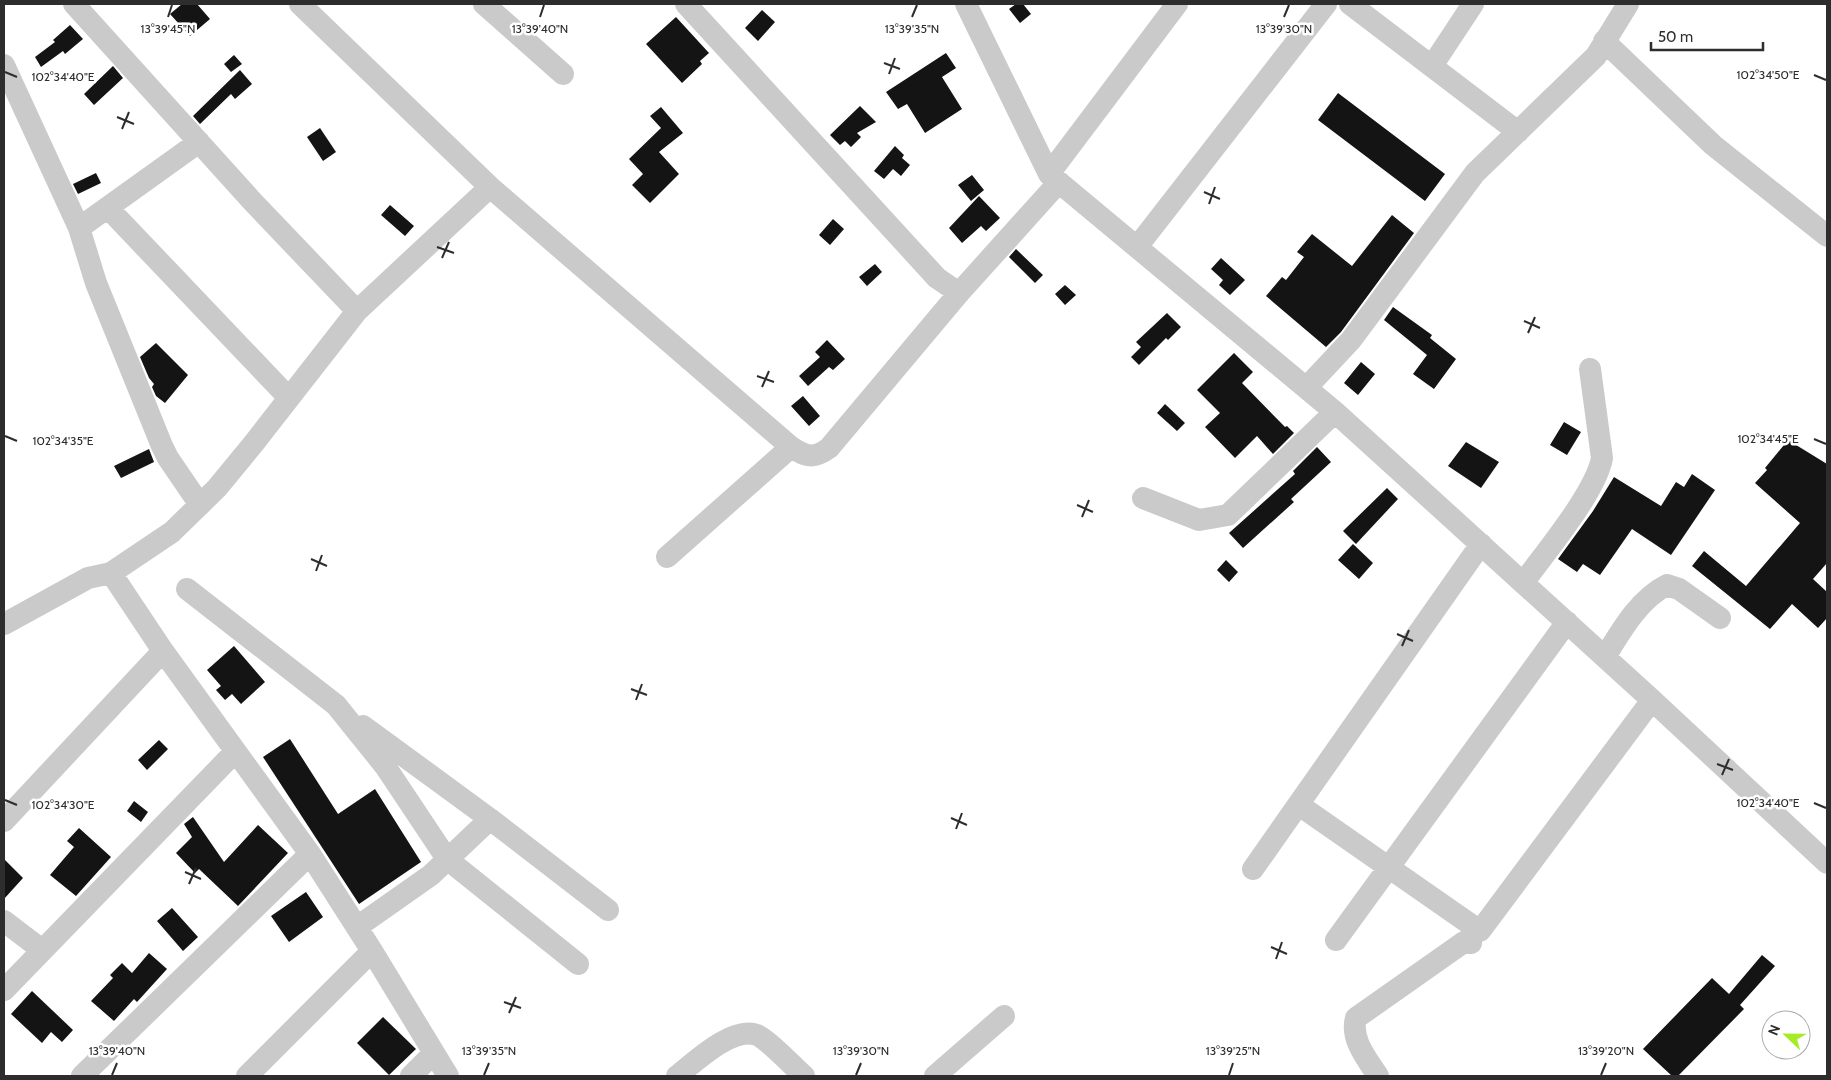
<svg xmlns="http://www.w3.org/2000/svg" width="1831" height="1080" viewBox="0 0 1831 1080" font-family="Cabin,sans-serif">
  <style>
    .building { fill: #141414 }
    .lines { fill: none; stroke-linecap: round; stroke-linejoin: round }
    .minor { stroke: #cacaca; stroke-width: 22 }
    .ticks { fill: none; stroke: #2d2d2d; stroke-width: 2 }
    .ticks-label { font-size: 12px; text-anchor: middle; fill: #2d2d2d; stroke: #fff; stroke-width: 5; stroke-linejoin: round; paint-order: stroke }
  </style>
  <rect width="100%" height="100%" fill="#fff"/>
  <path class="building" d="M182 4H197L210 19 190 36 170 14Z
    M1016 4H1023L1031 14 1020 23 1009 9Z
    M762 10 775 22 758 41 745 28Z
    M676 17 709 53 700 61 702 64 682 83 646 44Z
    M70 25 83 39 65 54 63 51 41 67 35 57 55 42 53 40Z
    M946 53 956 68 942 77 962 109 925 133 907 104 898 109 886 92Z
    M234 55 242 64 231 72 224 64Z
    M113 66 123 78 94 105 84 94Z
    M240 70 252 84 235 99 231 94 200 124 193 116Z
    M1338 93 1445 174 1425 201 1318 120Z
    M860 106 876 122 857 133 861 137 851 147 845 141 840 145 830 135Z
    M661 107 683 133 659 152 679 174 650 203 632 185 643 174 629 159 661 128 650 116Z
    M320 128 336 152 323 161 307 137Z
    M895 146 904 155 902 158 910 165 901 176 893 169 884 179 874 171Z
    M96 173 101 183 78 194 73 184Z
    M972 175 984 190 971 201 958 185Z
    M979 196 1000 218 986 231 981 226 962 243 949 228Z
    M390 205 414 226 405 236 381 215Z
    M1392 215 1414 233 1341 332 1326 347 1266 296 1282 277 1286 280 1304 257 1297 252 1312 234 1352 266Z
    M833 219 844 229 830 245 819 235Z
    M1016 249 1043 275 1035 283 1009 257Z
    M1221 258 1245 280 1230 295 1219 285 1223 280 1211 269Z
    M875 264 882 272 867 286 859 277Z
    M1065 285 1076 295 1065 305 1055 294Z
    M1393 307 1432 335 1430 338 1456 359 1434 389 1413 374 1427 355 1384 320Z
    M1167 313 1181 327 1168 340 1166 338 1139 365 1131 357 1141 347 1136 342Z
    M827 340 845 359 833 370 829 367 808 386 799 376 820 357 815 352Z
    M156 343 188 375 165 403 156 396 152 387 154 384 149 378 140 357Z
    M1234 353 1253 372 1242 383 1285 427 1287 426 1294 433 1273 454 1257 436 1235 458 1205 427 1220 413 1197 390Z
    M1361 362 1375 374 1358 395 1344 383Z
    M803 396 820 416 809 426 791 406Z
    M1165 404 1185 423 1177 431 1157 413Z
    M1564 422 1581 432 1567 455 1550 445Z
    M1788 440 1827 464V563L1813 579 1827 592V618L1818 628 1792 604 1770 629 1692 566 1704 551 1746 586 1800 523 1755 483 1767 470 1765 468Z
    M1466 442 1499 462 1481 488 1448 466Z
    M1317 447 1331 462 1291 499 1294 502 1243 548 1229 533 1295 474 1293 471Z
    M149 449 154 462 121 478 114 466Z
    M1692 474 1715 490 1671 555 1632 529 1600 575 1583 564 1577 572 1558 559 1593 511 1614 477 1661 506 1676 482 1684 487Z
    M1387 488 1398 499 1356 544 1343 531Z
    M1353 544 1373 563 1359 579 1338 560Z
    M1226 560 1238 572 1229 582 1217 570Z
    M234 646 265 682 241 704 232 694 225 700 216 690 221 686 207 670Z
    M290 739 338 814 375 789 421 862 359 904 263 757Z
    M159 740 168 749 147 770 138 760Z
    M134 801 148 812 141 822 127 811Z
    M193 817 224 862 258 825 288 853 238 906 199 869 195 873 176 853 192 837 184 824Z
    M79 828 111 857 76 896 50 875 74 847 67 841Z
    M4 859 23 878 4 899Z
    M306 892 323 917 289 942 271 916Z
    M172 908 198 937 183 951 157 921Z
    M149 953 167 969 137 1002 134 999 114 1021 91 1001 113 978 110 975 122 963 132 973Z
    M1762 955 1775 966 1740 1005 1744 1009 1678 1076H1672L1643 1049 1712 978 1729 994Z
    M32 991 73 1030 62 1042 51 1032 42 1043 11 1014Z
    M383 1017 416 1049 389 1075 357 1043Z"/>
  <g class="lines">
    <path class="minor" d="M74 4 252 201 357 311
      M300 4 490 187 791 447C806 457 814 459 829 448L959 293 1059 182
      M484 4 563 74
      M686 4 937 278 959 293
      M966 4 1049 174 1335 412 1652 700 1827 863
      M1350 4 1518 132
      M1604 41 1713 145 1827 236
      M4 65 79 228 96 283 162 446 168 458 200 505
      M1432 66 1473 4
      M1049 174 1177 4
      M108 208 289 398
      M79 228 199 142
      M1137 247 1326 4
      M1307 387 1351 340 1475 173 1596 56 1628 4
      M1143 498 1199 520 1228 515 1335 412
      M667 557 791 447
      M111 573 163 651 310 854 372 951 448 1076
      M1523 583C1545 553 1596 492 1602 458L1590 369
      M187 589 336 705 385 766 447 859 578 964
      M4 624 88 578 111 573 172 532 217 488 254 443 357 311 490 187
      M1605 657C1621 631 1639 599 1667 585L1679 589 1720 618
      M1299 805 1480 931 1652 700
      M490 819 608 910
      M4 821 163 651
      M1253 869 1481 544
      M4 921 42 950
      M357 927 431 875 490 819 363 726
      M1336 940 1567 622
      M4 990 235 752
      M82 1076 310 854
      M247 1076 372 951
      M411 1076 433 1054
      M677 1076C695 1062 732 1026 757 1035 766 1038 795 1068 804 1076
      M935 1076 1004 1016
      M1378 1076C1367 1059 1350 1039 1356 1018L1464 942 1471 943"/>
  </g>
  <path class="ticks" d="M168 17 172 5M540 17 544 5M912 17 917 5M1284 17 1289 5M884 63 900 69M5 72 17 77M889 74 895 58M1814 75 1826 80M117 117 134 124M122 129 129 112M1204 192 1220 199M1209 204 1215 187M437 247 454 253M442 258 449 242M1524 321 1540 328M1528 333 1535 317M757 376 774 382M762 387 769 371M5 436 17 441M1814 439 1826 444M1077 505 1093 512M1082 517 1089 500M311 559 327 566M316 571 322 555M1397 634 1413 641M1402 646 1409 630M631 689 647 695M636 700 642 684M1717 764 1733 770M1722 775 1729 759M5 800 17 805M1814 803 1826 808M951 818 967 825M956 829 962 813M185 872 201 879M189 884 196 868M1271 947 1287 954M1276 959 1282 942M504 1002 521 1008M509 1013 516 997M112 1075 117 1063M484 1075 489 1063M856 1075 861 1063M1229 1075 1233 1063M1601 1075 1606 1063"/>
  <g class="ticks-label">
    <text x="168" y="33">13°39'45"N</text>
    <text x="540" y="33">13°39'40"N</text>
    <text x="912" y="33">13°39'35"N</text>
    <text x="1284" y="33">13°39'30"N</text>
    <text x="1768" y="79">102°34'50"E</text>
    <text x="63" y="81">102°34'40"E</text>
    <text x="1768" y="443">102°34'45"E</text>
    <text x="63" y="445">102°34'35"E</text>
    <text x="1768" y="807">102°34'40"E</text>
    <text x="63" y="809">102°34'30"E</text>
    <text x="117" y="1055">13°39'40"N</text>
    <text x="489" y="1055">13°39'35"N</text>
    <text x="861" y="1055">13°39'30"N</text>
    <text x="1233" y="1055">13°39'25"N</text>
    <text x="1606" y="1055">13°39'20"N</text>
  </g>
  <rect width="1831" height="1080" fill="none" stroke="#2d2d2d" stroke-width="10"/>
  <g transform="translate(1786 1035) rotate(292)"><circle r="24" fill="#ffffff" stroke="#ababab"/>
  <path d="M0-4L9 19L0 12L-9 19Z" fill="#a4ec27"/>
  <text y="-8" font-size="14" font-weight="bold" text-anchor="middle" fill="#2d2d2d">N</text>
  </g>
  <path d="M1651 42v8h112v-8" fill="none" stroke="#2d2d2d" stroke-width="2.5"/>
  <text x="1658" y="42" font-size="15" fill="#2d2d2d" stroke="#ffffff" stroke-width="4" paint-order="stroke">50 m</text>
</svg>
